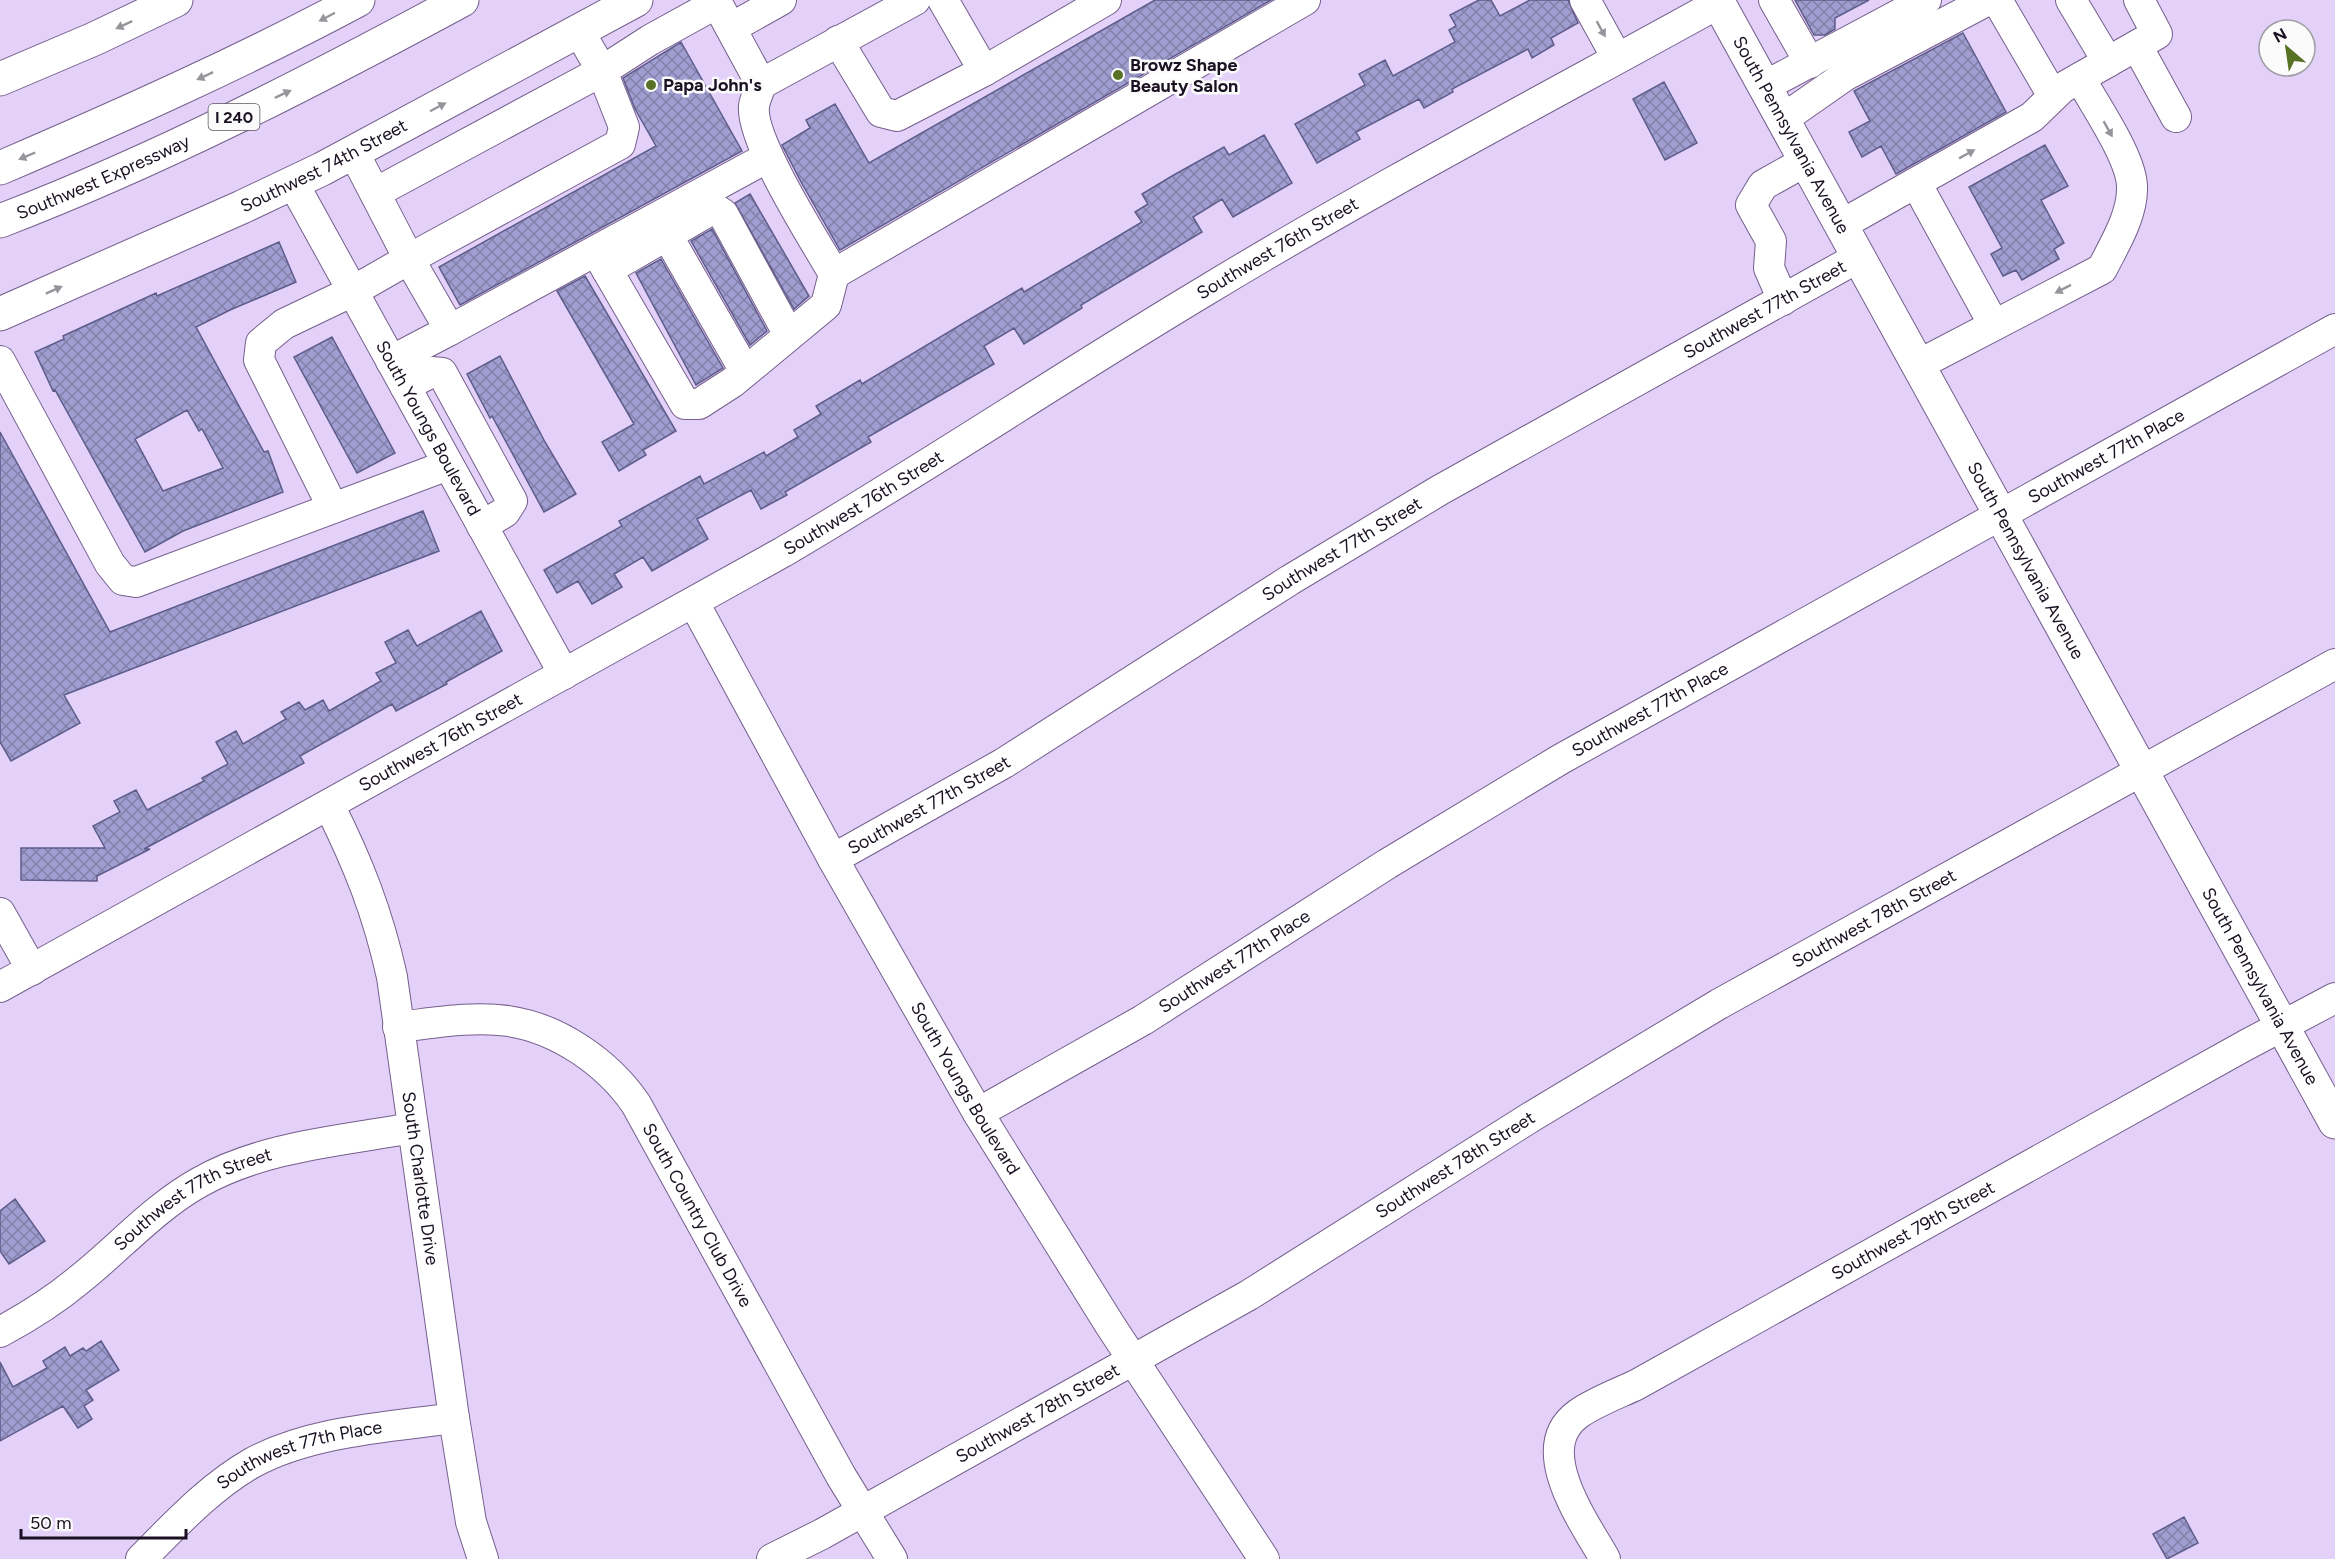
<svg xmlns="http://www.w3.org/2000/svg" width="2335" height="1559" viewBox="0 0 2335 1559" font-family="Figtree,sans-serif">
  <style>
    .building { fill: url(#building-cross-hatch); stroke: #5e5c8a; stroke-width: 1.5; fill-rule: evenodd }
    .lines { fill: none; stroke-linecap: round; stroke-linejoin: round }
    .minor-casing { stroke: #755f8c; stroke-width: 32 }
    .major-casing { stroke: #755f8c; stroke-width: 35 }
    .highway-casing { stroke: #755f8c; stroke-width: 35 }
    .minor { stroke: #fff; stroke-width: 30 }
    .major { stroke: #fff; stroke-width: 33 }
    .highway { stroke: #fff; stroke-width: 33 }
    .oneway { fill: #98949c }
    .poi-dot { fill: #587225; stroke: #fbfbfb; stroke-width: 2 }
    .labels { text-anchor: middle; stroke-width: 5; stroke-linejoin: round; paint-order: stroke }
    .shield { fill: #fbfbfb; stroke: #5e5764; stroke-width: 1.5 }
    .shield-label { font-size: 16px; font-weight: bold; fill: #1a1123 }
    .poi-label { font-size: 18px; font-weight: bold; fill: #1a1123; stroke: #fbfbfb; text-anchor: start }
    .street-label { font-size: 18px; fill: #1a1123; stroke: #fbfbfb }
  </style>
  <defs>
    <pattern id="building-cross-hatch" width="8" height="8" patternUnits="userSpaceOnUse" patternTransform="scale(1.5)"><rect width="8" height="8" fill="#a09ed1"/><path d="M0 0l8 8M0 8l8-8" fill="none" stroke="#827fa9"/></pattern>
  </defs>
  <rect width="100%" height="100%" fill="#e3d1fa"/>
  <path class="building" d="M1155 0H1271L840 250 801 182 782 145 810 128 806 120 835 104 869 163Z
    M1479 0H1491L1500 16 1530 0H1568L1578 23 1551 38 1554 45 1532 58 1528 49 1452 89 1453 92 1424 108 1419 99 1356 132 1360 139 1317 163 1295 124 1365 85 1359 74 1385 60 1393 76 1455 42 1449 30 1456 26 1450 15Z
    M1795 0H1869L1835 18V29L1825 35H1814Z
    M1963 33 2006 112 1896 174 1881 146 1862 157 1849 132 1870 121 1854 91Z
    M681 42 742 151 460 305 439 267 656 146 635 109 623 78Z
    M1664 82 1697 143 1665 160 1633 99Z
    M1264 135 1292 183 1233 217 1222 199 1193 217 1202 232 1081 305 1082 308 1024 344 1014 328 984 346 994 364 868 437 871 442 785 492 787 495 761 509 751 490 697 519 708 539 652 571 643 557 614 574 622 587 592 604 578 581 557 593 544 570 622 526 619 521 700 476 704 484 764 452 766 456 798 437 794 430 821 414 816 406 860 380 862 384 1022 288 1024 292 1142 222 1135 212 1148 204 1142 194 1172 176 1224 147 1229 155Z
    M2045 145 2068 186 2041 200 2064 243 2054 249 2059 259 2022 280 2016 270 2003 276 1991 254 2002 248 1969 187Z
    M750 194 809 296 794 309 735 203Z
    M712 229 767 331 750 345 691 241Z
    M279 242 296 282 230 310 196 327 264 452 268 451 283 492 183 531 145 552 55 390 53 391 35 352 64 339 63 336 141 300 156 293 157 296ZM187 410 199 431 202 429 223 468 163 491 135 439Z
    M661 259 723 368 696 385 636 273Z
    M585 276 676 431 643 450 646 455 619 471 602 442 634 424 557 291Z
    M332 337 395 453 357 473 294 357Z
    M500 356 545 442 576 494 544 512 492 416 490 418 467 374Z
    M0 432 110 632 423 511 439 551 64 695 80 723 11 761 0 742Z
    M481 611 502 651 446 682 447 684 396 711 392 704 300 756 304 763 144 849H150L97 876V881L21 880V848H105L93 826 120 812 114 801 136 790 147 810 204 781 202 778 228 764 216 742 236 731 243 744 286 719 281 712 299 702 305 710 323 700 329 711 381 681 376 673 396 663 385 642 408 630 417 646Z
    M15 1199 45 1241 9 1264 0 1251V1211Z
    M101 1341 119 1370 86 1390 93 1400 84 1406 92 1419 78 1428 63 1406 0 1441V1362L13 1387 47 1368 43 1361 65 1347 70 1356 83 1348 86 1351Z
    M2184 1517 2198 1543 2167 1559 2153 1534Z"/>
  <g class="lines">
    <g class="minor-casing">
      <g id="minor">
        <path d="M943 0 984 71 1106 0"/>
        <path d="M1585 0 1617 58"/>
        <path d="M1774 0 1810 63"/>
        <path d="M1997 0 2053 96"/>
        <path d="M2071 0 2108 62"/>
        <path d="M717 3 761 84 915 0"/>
        <path d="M731 28 781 0"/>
        <path d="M838 41 881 112 897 116 984 71"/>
        <path d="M2137 46 2176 117"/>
        <path d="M761 84C759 91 755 99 754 106 750 140 815 241 834 274L1305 0"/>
        <path d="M1765 86 1926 0"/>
        <path d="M1783 119 1846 75 1988 0"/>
        <path id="s1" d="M293 183 564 674"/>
        <path d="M1916 183 1994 325"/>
        <path d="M375 193 602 71 579 31"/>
        <path d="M1841 225 2032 117 2062 88 2157 34 2139 0"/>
        <path d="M667 235 745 371"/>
        <path d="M596 251 685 404H699L733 382 826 305 834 274"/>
        <path d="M607 270 714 208 723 214 789 335"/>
        <path d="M1783 300 1769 268 1771 241 1751 205 1763 185 1806 161"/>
        <path d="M450 330 768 157"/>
        <path d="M0 361 110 564 123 580 136 582 448 465"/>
        <path d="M391 361 450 330 409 259 620 144 624 127 602 71 650 40 717 3 715 0"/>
        <path d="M1918 365 2102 269C2114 245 2133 215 2132 187 2132 158 2094 104 2080 78"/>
        <path d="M405 386 432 372 442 373 512 501 505 512 482 526"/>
        <path d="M333 508 259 360 261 343 284 324 353 291 409 259 354 153"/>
        <path id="s2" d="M694 603 833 859 978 1113 1110 1325 1264 1559"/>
        <path id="s3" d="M329 805C358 863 378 913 392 977L454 1418 471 1522 483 1559"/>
        <path id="s4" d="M833 859 1004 763 1290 580 1440 490 1859 257"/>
        <path d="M0 913 32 970"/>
        <path id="s5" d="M0 987 783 552C926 468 1063 376 1205 291 1373 189 1547 98 1719 3"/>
        <path id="s6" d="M398 1027C434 1023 472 1016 508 1021 558 1028 608 1063 636 1104L841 1476 892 1559"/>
        <path id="s7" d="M978 1113 1143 1020 1387 864 1561 759 2335 329"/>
        <path id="s8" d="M0 1332C28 1317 55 1300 80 1279 120 1247 155 1207 200 1182 264 1146 341 1141 412 1128"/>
        <path id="s9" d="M141 1559C175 1525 210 1487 252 1463 310 1431 389 1427 454 1418"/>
        <path id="s10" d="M772 1559 822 1534 1249 1295 1531 1117 1719 1004 2335 664"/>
        <path id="s11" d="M1605 1559C1585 1523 1530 1449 1578 1414 1595 1402 1617 1394 1636 1385L2246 1045 2335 998"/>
      </g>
    </g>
    <g class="major-casing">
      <g id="major">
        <path id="s12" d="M1717 0 2335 1122"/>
        <path d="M0 79 94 39 176 0"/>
        <path id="s13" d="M0 314 242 207 322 169 636 0"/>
      </g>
    </g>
    <g class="highway-casing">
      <g id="highway">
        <path d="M0 168C121 116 242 62 358 0"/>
        <path id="s14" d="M0 221C159 160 312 81 462 0"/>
      </g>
    </g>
    <use href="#minor" class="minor"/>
    <use href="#major" class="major"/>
    <use href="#highway" class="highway"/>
  </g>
  <defs><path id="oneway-solid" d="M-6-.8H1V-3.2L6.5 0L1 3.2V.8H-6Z" transform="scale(1.5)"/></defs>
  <g class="oneway">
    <use href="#oneway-solid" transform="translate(327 17) rotate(152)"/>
    <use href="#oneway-solid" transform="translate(124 25) rotate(155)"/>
    <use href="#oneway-solid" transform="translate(1601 29) rotate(61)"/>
    <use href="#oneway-solid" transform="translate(205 76) rotate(155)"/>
    <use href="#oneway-solid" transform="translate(283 94) rotate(-25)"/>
    <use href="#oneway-solid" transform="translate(438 107) rotate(-28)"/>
    <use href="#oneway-solid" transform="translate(2108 129) rotate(61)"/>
    <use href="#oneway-solid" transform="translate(1967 154) rotate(-29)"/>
    <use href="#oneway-solid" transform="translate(27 156) rotate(157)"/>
    <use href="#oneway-solid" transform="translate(2063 289) rotate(153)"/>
    <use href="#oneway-solid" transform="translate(54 290) rotate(-24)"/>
  </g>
  <g class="poi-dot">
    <circle cx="1118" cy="75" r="6"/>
    <circle cx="651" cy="85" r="6"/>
  </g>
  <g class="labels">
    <rect class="shield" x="208.5" y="104" width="51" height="26" rx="4.5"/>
    <g class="shield-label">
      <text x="234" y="123">I 240</text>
    </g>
    <g class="poi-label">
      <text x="1130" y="71">Browz Shape<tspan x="1130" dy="21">Beauty Salon</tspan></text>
      <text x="663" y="91">Papa John's</text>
    </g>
    <g class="street-label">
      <text dy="6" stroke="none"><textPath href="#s12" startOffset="154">South Pennsylvania Avenue</textPath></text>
      <text dy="6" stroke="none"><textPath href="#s13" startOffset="356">Southwest 74th Street</textPath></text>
      <text dy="6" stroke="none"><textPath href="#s14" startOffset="112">Southwest Expressway</textPath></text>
      <text dy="6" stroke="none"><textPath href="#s5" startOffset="1476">Southwest 76th Street</textPath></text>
      <text dy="6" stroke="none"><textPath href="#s4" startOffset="1082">Southwest 77th Street</textPath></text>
      <text dy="6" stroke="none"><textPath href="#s1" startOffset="280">South Youngs Boulevard</textPath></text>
      <text dy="6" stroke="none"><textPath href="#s7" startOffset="1306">Southwest 77th Place</textPath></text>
      <text dy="6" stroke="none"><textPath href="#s5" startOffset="990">Southwest 76th Street</textPath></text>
      <text dy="6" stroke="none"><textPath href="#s4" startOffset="596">Southwest 77th Street</textPath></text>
      <text dy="6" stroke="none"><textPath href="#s12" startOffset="640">South Pennsylvania Avenue</textPath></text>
      <text dy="6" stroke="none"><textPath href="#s7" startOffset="784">Southwest 77th Place</textPath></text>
      <text dy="6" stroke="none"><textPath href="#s5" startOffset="504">Southwest 76th Street</textPath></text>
      <text dy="6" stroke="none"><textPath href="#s4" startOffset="110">Southwest 77th Street</textPath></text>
      <text dy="6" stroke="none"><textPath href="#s10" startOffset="1275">Southwest 78th Street</textPath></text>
      <text dy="6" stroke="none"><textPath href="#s7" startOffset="298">Southwest 77th Place</textPath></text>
      <text dy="6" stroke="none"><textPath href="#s12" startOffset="1126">South Pennsylvania Avenue</textPath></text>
      <text dy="6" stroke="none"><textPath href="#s2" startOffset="556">South Youngs Boulevard</textPath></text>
      <text dy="6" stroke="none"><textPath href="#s10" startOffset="789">Southwest 78th Street</textPath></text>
      <text dy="6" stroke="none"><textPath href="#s3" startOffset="387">South Charlotte Drive</textPath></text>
      <text dy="6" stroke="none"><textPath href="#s8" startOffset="236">Southwest 77th Street</textPath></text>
      <text dy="6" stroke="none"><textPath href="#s6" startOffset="394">South Country Club Drive</textPath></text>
      <text dy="6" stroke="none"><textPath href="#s11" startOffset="544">Southwest 79th Street</textPath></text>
      <text dy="6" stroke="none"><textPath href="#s10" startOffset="303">Southwest 78th Street</textPath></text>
      <text dy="6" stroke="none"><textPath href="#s9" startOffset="195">Southwest 77th Place</textPath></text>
    </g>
  </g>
  <g transform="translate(2287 48) rotate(331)"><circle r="28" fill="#fbfbfb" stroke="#a19da5" stroke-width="1.5"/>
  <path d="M0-4.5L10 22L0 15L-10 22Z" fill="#587225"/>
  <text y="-9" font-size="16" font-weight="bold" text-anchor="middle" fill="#1a1123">N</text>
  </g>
  <path d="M21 1529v9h165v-9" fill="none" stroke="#1a1123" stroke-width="3"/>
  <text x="30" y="1529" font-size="18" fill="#1a1123" stroke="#fbfbfb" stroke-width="4.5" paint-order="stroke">50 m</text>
</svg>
